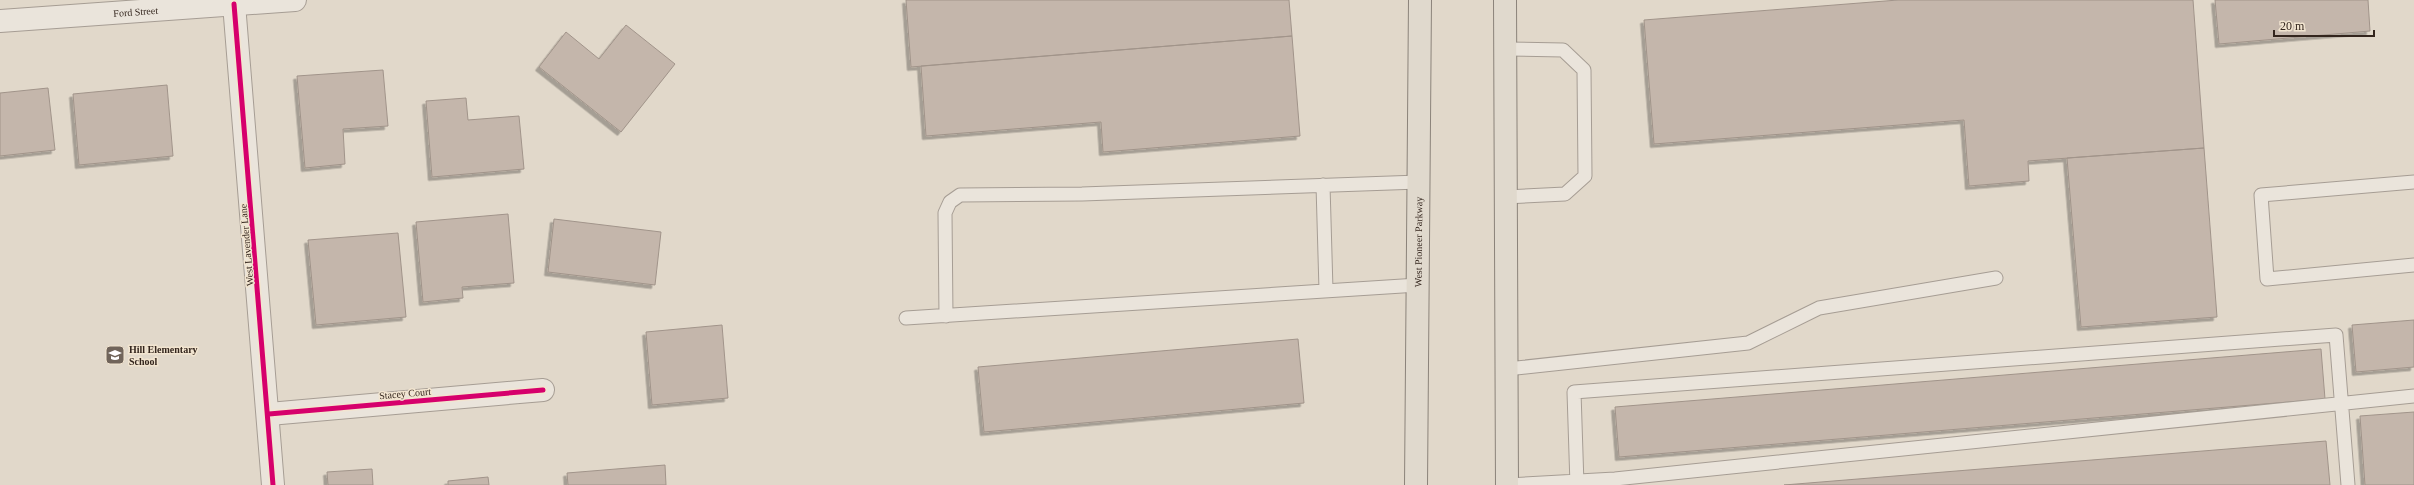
<svg xmlns="http://www.w3.org/2000/svg" width="2414" height="485" viewBox="0 0 2414 485" font-family="'Times New Roman',serif">
  <style>
    .building { fill: #c4b6ab; stroke: #a1948a; filter: url(#shadow) }
    .lines { fill: none; stroke-linecap: round; stroke-linejoin: round }
    .service-casing { stroke: #a69d94; stroke-width: 15 }
    .minor-casing { stroke: #a69d94; stroke-width: 24 }
    .primary-casing { stroke: #8b837a; stroke-width: 24 }
    .service { stroke: #eae4db; stroke-width: 13 }
    .minor { stroke: #eae4db; stroke-width: 22 }
    .primary { stroke: #e0d9cd; stroke-width: 22 }
    .cycleway-casing { stroke: #f2e5d0; stroke-width: 8 }
    .cycleway { stroke: #d6006c; stroke-width: 5 }
    .labels { text-anchor: middle; stroke-width: 3; stroke-linejoin: round; paint-order: stroke }
    .street-label { font-size: 10px; fill: #33251d; stroke: #f2e5d0 }
    .poi-label { font-size: 10px; font-weight: bold; fill: #33251d; stroke: #f2e5d0; text-anchor: start }
  </style>
  <defs>
    <filter id="shadow"><feDropShadow dx="-3.5" dy="3.5" stdDeviation="0" flood-color="#0004"/></filter>
  </defs>
  <rect width="100%" height="100%" fill="#e1d8ca"/>
  <path class="building" d="M906 0H1289L1292 36 911 67Z
    M1898 0H2193L2204 148 2028 161 2029 181 1969 186 1964 120 1654 144 1644 20Z
    M2215 0H2368L2370 31 2219 44Z
    M626 25 675 64 621 132 539 67 566 32 599 59Z
    M1292 36 1300 136 1103 152 1101 122 926 136 921 66Z
    M383 70 388 126 343 129 345 164 305 168 297 76Z
    M167 85 173 156 79 165 73 94Z
    M48 88 55 150 0 156V93Z
    M466 98 468 120 519 116 524 169 432 177 426 101Z
    M2204 148 2217 317 2081 327 2067 158Z
    M508 214 514 283 462 287 463 298 423 302 416 222Z
    M554 219 661 232 655 285 548 272Z
    M398 233 406 317 316 325 308 240Z
    M2414 320V367L2356 372 2352 325Z
    M722 325 728 398 652 405 646 332Z
    M1298 339 1304 403 984 432 978 367Z
    M2321 349 2325 399 1619 457 1615 407Z
    M2414 412V485H2365L2360 416Z
    M2326 441 2330 485H1784Z
    M665 465 666 485H568L567 473Z
    M372 469 373 485H328L327 472Z
    M488 477 489 485H448V481Z"/>
  <g class="lines">
    <g class="service-casing">
      <path id="service" d="M1505 49 1563 50 1584 70 1585 176 1565 194 1505 197
        M2414 182 2261 195 2267 279 2414 265
        M1323 185 1326 290
        M946 316 945 213 950 202 960 195 1082 194 1419 182
        M906 318 1418 285
        M1507 369 1748 343 1819 308 1996 278
        M1508 485 1615 479 2414 396
        M1577 485 1574 392 2336 335 2348 485"/>
    </g>
    <g class="minor-casing">
      <g id="minor">
        <path d="M234 4 273 485"/>
        <path id="s1" d="M0 21 295 0"/>
        <path d="M269 414 543 390"/>
      </g>
    </g>
    <g class="primary-casing">
      <g id="primary">
        <path d="M1505 0 1507 485"/>
        <path id="s2" d="M1416 485 1420 0"/>
      </g>
    </g>
    <use href="#service" class="service"/>
    <use href="#minor" class="minor"/>
    <use href="#primary" class="primary"/>
    <g class="cycleway-casing">
      <path id="cycleway" d="M234 4 273 485
        M269 414 543 390"/>
    </g>
    <use href="#cycleway" class="cycleway"/>
  </g>
  <defs>
    <g id="school-square" transform="scale(1)"><rect x="-9" y="-9" width="18" height="18" rx="4" fill="#70645a" stroke="#f2e5d0"/><path d="M0-5L7-2L0 1L-7-2ZM-4 1L0 2.5L4 1V4Q0 6-4 4Z" fill="#fff"/></g>
  </defs>
  <g fill-rule="evenodd">
    <use href="#school-square" x="115" y="355"/>
  </g>
  <g class="labels">
    <g class="street-label">
      <text dy="4" stroke="none"><textPath href="#s1" startOffset="136">Ford Street</textPath></text>
      <text dy="4" stroke="none"><textPath href="#s2" startOffset="243">West Pioneer Parkway</textPath></text>
      <text transform="translate(246 245) rotate(-95)" y="4">West Lavender Lane</text>
      <text transform="translate(405 393) rotate(-5)" y="4">Stacey Court</text>
    </g>
    <g class="poi-label">
      <text x="129" y="353">Hill Elementary<tspan x="129" dy="12">School</tspan></text>
    </g>
  </g>
  <path d="M2274 30v6h100v-6" fill="none" stroke="#33251d" stroke-width="2"/>
  <text x="2280" y="30" font-size="12" fill="#33251d" stroke="#f2e5d0" stroke-width="3" paint-order="stroke">20 m</text>
</svg>
